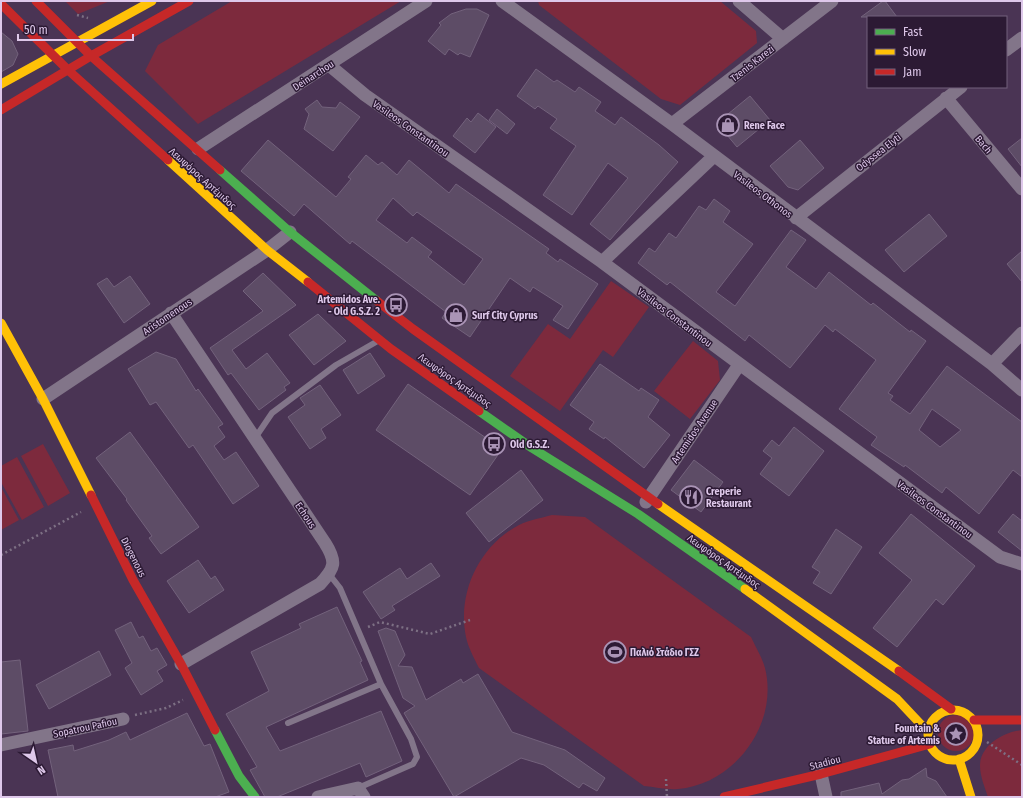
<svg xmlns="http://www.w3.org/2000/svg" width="1023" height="798" viewBox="0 0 1023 798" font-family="'Fira Sans Condensed',sans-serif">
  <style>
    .green { fill: #7d2a3d }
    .building { fill: #5d4c66; stroke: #73627c; fill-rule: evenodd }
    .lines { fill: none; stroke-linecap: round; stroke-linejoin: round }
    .path { stroke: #7d7084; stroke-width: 2.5; stroke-dasharray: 2 3; stroke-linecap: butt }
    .lane { stroke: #827589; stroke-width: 6 }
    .street { stroke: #827589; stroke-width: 13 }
    .fast { stroke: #4caf50; stroke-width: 9 }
    .slow { stroke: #ffc107; stroke-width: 9 }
    .jam { stroke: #c62828; stroke-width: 9 }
    .labels { text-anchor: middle; stroke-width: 3; stroke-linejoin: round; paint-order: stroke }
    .street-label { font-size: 10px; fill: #dec8ea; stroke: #2c1a34 }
    .poi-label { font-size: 10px; font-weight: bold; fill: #dec8ea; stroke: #2c1a34; text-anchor: start }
  </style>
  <rect width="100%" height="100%" fill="#4a3454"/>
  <path class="green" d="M65 1H110L78 14Z
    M232 1H401L198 124 145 71 158 45Z
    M538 1H720L756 31 757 43 680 105 661 99 539 5Z
    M611 281 649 307 613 357 603 350 560 411 510 376 548 324 570 339Z
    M693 341 718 361 720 380 690 419 654 391Z
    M43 444 70 493 48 506 21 456Z
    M17 457 44 507 22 520 1 482V466Z
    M1 487 19 520 1 530Z
    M552 515 585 517 751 637C755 646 762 657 765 668 779 724 735 784 678 789 667 790 655 787 644 786L479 668C474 658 468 647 466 637 457 593 479 546 519 525 529 520 541 518 552 515Z
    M938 733a18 18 0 1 1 36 0a18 18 0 1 1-36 0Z
    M1022 730V797H988C985 788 980 776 980 766 980 745 1004 732 1022 730Z"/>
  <path class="building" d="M883 1H885L897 17H861Z
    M466 9H477L489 15 470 57 460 53 458 55 449 49 445 55 428 41 441 25 439 23 451 14Z
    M1 32 12 41 18 54 13 65 1 72Z
    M536 69 554 82 557 80 575 92 579 87 601 102 595 111 615 125 621 117 659 145 678 162 610 240 590 224 628 178 608 163 572 215 543 195 576 146 550 128 557 119 538 106 535 109 517 96Z
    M750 96 770 120 737 147 717 123Z
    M317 100 322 107 336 108 340 102 360 117 333 151 304 129 309 114 305 109Z
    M497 109 515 124 507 134 489 120Z
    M478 113 496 127 475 153 453 136 467 118 471 122Z
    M1022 138V167L1008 149Z
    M268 140 336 197 351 179 348 177 366 155 378 165 382 162 397 175 409 160 449 193 456 184 549 249 546 253 558 262 560 259 598 284 568 329 553 320 563 306 533 287 530 292 510 278 470 337 442 318 446 312 352 241 350 244 304 204 294 216 241 171ZM393 198 413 216 417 212 483 259 464 285 428 257 432 252 412 237 407 243 376 220Z
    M800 140 824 168 798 190 788 187 770 166Z
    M714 199 730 211 723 222 753 244 716 292 735 306 791 230 806 240 786 267 816 289 829 272 871 305 873 303 910 332 911 330 926 341 888 393 893 396 890 400 910 414 947 366 1022 422V477L1013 470 979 514 946 487 942 493 905 465 904 467 871 445 877 437 839 409 876 360 835 329 833 332 825 325 790 368 749 335 745 341 670 282 667 285 638 263 649 248 655 252 669 233 676 238 699 206 706 210ZM932 409 961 430 940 447 919 430Z
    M929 214 947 236 904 272 885 250Z
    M1022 251V282L1007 264Z
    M263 273 296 305 232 350 246 369 267 353 290 383 284 387 286 390 259 410 231 373 228 375 210 348 263 311 243 291Z
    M130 276 150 304 124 323 97 284 107 278 114 287Z
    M318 314 346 341 314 365 289 335Z
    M156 352 176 359 196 391 198 389 223 424 218 427 225 437 214 446 224 460 236 452 259 486 233 504 193 445 189 448 156 402 150 405 128 369Z
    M370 353 385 376 358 394 343 370Z
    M600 364 639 391 641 388 659 400 648 417 670 435 644 468 605 437 604 439 589 429 594 422 570 405Z
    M408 384 502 449 470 495 376 430Z
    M320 385 341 415 321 429 326 438 310 449 288 417 305 405 300 398Z
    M794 427 824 451 789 496 760 474 772 458 763 451 772 440 779 446Z
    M130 432 199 527 161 554 149 538 152 536 126 500 127 499 96 458Z
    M694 460 723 482 701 512 671 490Z
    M521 470 543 500 489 542 466 513Z
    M911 514 975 566 943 605 936 599 897 647 873 628 912 580 879 553Z
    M1013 514 1022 521V551L998 532Z
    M836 529 862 547 831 594 813 583 820 572 812 567Z
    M198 560 211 579 215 576 224 590 189 613 167 581Z
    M431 563 440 576 392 606 395 610 381 619 363 592 400 568 407 579Z
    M337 607 362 661 360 662 368 680 266 727 280 751 381 711 402 761 366 777 360 763 277 797H265L250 770 257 767 226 714 269 691 251 652 301 628 299 624Z
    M131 622 139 638 143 636 151 651 157 648 167 665 157 671 163 681 141 695 125 668 132 663 115 630Z
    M386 628 395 631 405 655 398 666 412 667 426 700 461 679 463 683 478 674 512 732 565 750 605 778 597 791 583 783 579 788 544 765 521 758 454 797 404 713 415 706 403 698 378 631Z
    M99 651 111 675 49 709 36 685Z
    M20 660 28 731 1 734V662Z
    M187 713 204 746 210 744 229 792 215 797H58L48 750 73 745 74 751 109 740 126 732 130 740Z
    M926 768 927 777 936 781 947 797H841V792L879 783 882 794 902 780 909 779Z"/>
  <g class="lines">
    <path class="path" d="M77 15 88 18
      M1 555 81 512
      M368 627 380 622 430 634 470 620
      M135 715 166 708 183 700
      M987 742 1022 765
      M666 779 667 797"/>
    <path class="lane" d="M255 438 272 413 336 365 376 342
      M329 574 340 588 381 684 411 739 417 757 413 764 358 788
      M288 723 381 684"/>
    <path class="street" d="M502 1 672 124 992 364 1022 390
      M739 1 783 39
      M1006 50 1022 38
      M329 65 365 95 602 262 1000 557 1022 564
      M946 98 1022 189
      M672 124 832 1
      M198 149 426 1
      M796 218 961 87
      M602 262 714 156
      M171 313 325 543C337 562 335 568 320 584L181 664
      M992 364 1022 333
      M43 399 267 250 290 232
      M646 502 739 365
      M1 745 123 719
      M821 774 826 797
      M318 797 358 788 364 797"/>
    <path class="fast" d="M220 170 290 232 377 301
      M479 411 532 448 638 514 745 589
      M215 730 239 776 255 797"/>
    <path class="slow" d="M1 84 152 1
      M168 160 267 250 308 282
      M1 323 43 399 91 495
      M658 504 899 671
      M745 589 897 699 928 732
      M928 735a25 25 0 1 1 50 0a25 25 0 1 1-50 0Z
      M959 759 971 797"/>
    <path class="jam" d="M36 1 91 56 220 170
      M1 4 68 70 168 160
      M1 110 91 56 189 1
      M308 282 391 349 479 411
      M377 301 413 329 658 504
      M91 495 133 580 181 664 215 730
      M899 671 951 709
      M974 720H1022
      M724 797 821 774 930 744"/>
  </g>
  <defs>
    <g id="shop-ring" transform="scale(1.15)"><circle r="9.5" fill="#2c1a34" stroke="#aa94b6" stroke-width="1.5"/><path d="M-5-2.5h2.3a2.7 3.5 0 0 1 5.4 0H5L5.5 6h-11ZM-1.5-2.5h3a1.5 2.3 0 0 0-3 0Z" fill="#aa94b6"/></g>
    <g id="bus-ring" transform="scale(1.15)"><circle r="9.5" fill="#2c1a34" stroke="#aa94b6" stroke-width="1.5"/><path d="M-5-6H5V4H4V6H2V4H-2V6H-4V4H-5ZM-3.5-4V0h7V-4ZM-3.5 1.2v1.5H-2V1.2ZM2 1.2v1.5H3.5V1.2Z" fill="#aa94b6"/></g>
    <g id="restaurant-ring" transform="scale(1.15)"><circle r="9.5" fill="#2c1a34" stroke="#aa94b6" stroke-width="1.5"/><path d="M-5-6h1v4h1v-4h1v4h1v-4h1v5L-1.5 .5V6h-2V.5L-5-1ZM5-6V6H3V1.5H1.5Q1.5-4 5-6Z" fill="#aa94b6"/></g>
    <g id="stadium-ring" transform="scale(1.15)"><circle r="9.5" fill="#2c1a34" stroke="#aa94b6" stroke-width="1.5"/><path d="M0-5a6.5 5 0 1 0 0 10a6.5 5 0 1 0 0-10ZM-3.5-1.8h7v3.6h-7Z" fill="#aa94b6"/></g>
    <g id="sight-ring" transform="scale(1.15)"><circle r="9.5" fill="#2c1a34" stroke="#aa94b6" stroke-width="1.5"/><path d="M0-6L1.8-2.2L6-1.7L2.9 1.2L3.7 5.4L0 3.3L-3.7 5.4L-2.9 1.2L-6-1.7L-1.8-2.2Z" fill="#aa94b6"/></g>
  </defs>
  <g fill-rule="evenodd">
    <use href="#shop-ring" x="728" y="125"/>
    <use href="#bus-ring" x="396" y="305"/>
    <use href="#shop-ring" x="456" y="315"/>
    <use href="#bus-ring" x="494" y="444"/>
    <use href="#restaurant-ring" x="691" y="497"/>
    <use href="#stadium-ring" x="615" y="652"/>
    <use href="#sight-ring" x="956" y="734"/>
  </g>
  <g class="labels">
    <g class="street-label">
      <text transform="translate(752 63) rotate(-38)" y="4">Tzenis Karezi</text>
      <text transform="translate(313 75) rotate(-33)" y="4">Deinarchou</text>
      <text transform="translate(411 128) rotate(35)" y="4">Vasileos Constantinou</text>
      <text transform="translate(984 144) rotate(50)" y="4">Bach</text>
      <text transform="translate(878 152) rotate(-38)" y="4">Odyssea Elyti</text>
      <text transform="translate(203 178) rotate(42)" y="4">Λεωφόρος Αρτέμιδος</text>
      <text transform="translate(763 194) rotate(37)" y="4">Vasileos Othonos</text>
      <text transform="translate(167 316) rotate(-34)" y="4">Aristomenous</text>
      <text transform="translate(675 317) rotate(37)" y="4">Vasileos Constantinou</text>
      <text transform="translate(455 380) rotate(35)" y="4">Λεωφόρος Αρτέμιδος</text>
      <text transform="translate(694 431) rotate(-56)" y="4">Artemidos Avenue</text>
      <text transform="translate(935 509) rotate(36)" y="4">Vasileos Constantinou</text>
      <text transform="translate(306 515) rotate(56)" y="4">Echous</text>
      <text transform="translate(134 557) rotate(63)" y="4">Diogenous</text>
      <text transform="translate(724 561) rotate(35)" y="4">Λεωφόρος Αρτέμιδος</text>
      <text transform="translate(85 727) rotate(-12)" y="4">Sopatrou Pafiou</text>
      <text transform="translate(825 762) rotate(-15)" y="4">Stadiou</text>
    </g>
    <g class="poi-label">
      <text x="744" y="129">Rene Face</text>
      <text x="380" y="303" text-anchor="end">Artemidos Ave.<tspan x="380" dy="12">- Old G.S.Z. 2</tspan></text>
      <text x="472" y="319">Surf City Cyprus</text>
      <text x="510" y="448">Old G.S.Z.</text>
      <text x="706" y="495">Creperie<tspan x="706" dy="12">Restaurant</tspan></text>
      <text x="630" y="656">Παλιό Στάδιο ΓΣΖ</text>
      <text x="940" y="732" text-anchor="end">Fountain &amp;<tspan x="940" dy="12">Statue of Artemis</tspan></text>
    </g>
  </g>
  <rect width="1023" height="798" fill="none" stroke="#dec8ea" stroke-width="4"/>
  <rect x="867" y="16" width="140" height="72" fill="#2c1a34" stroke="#73607d"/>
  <rect x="875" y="29" width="20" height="6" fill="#4caf50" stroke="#73607d"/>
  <text x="903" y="36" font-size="12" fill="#dec8ea">Fast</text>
  <rect x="875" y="49" width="20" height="6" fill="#ffc107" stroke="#73607d"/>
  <text x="903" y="56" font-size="12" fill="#dec8ea">Slow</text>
  <rect x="875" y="69" width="20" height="6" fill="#c62828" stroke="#73607d"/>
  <text x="903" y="76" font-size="12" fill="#dec8ea">Jam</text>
  <g transform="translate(36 762) rotate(146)" stroke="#2c1a34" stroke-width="3" paint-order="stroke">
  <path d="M0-3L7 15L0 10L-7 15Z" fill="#dec8ea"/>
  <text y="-6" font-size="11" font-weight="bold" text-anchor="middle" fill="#dec8ea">N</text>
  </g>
  <path d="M18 34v6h115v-6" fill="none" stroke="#dec8ea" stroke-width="2"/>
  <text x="24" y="34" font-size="12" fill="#dec8ea" stroke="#2c1a34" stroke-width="3" paint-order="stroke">50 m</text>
</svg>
